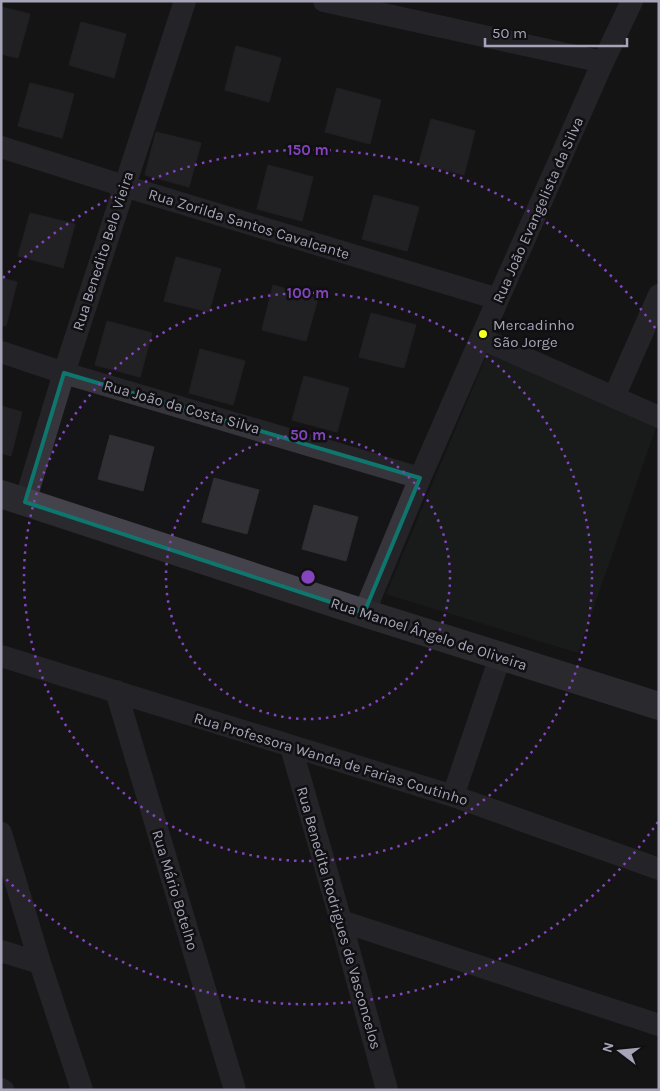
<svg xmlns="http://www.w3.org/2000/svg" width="660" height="1091" viewBox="0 0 660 1091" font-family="Karla,sans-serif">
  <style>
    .green { fill: #1c2520 }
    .building { fill: #302f33; stroke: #302e33 }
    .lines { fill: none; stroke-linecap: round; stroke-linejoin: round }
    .street { stroke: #36353c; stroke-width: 22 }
    .secondary { stroke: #44434c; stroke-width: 28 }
    .marked { fill: none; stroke: #0f766e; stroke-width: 4; stroke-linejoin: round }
    .ring { fill: none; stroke: #8444be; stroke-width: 2.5; stroke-dasharray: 2.5 5 }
    .poi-dot { fill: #f7ff24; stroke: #100f11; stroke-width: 2 }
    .labels { text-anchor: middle; stroke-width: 5; stroke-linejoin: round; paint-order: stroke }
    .street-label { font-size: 15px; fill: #a6a5b8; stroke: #100f11 }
    .poi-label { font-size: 15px; fill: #a6a5b8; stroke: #100f11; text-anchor: start }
    .centre { fill: #8444be; stroke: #100f11; stroke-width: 2.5 }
    .ring-label { font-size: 15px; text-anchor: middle; font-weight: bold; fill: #8444be; stroke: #100f11; stroke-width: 5; stroke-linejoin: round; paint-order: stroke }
  </style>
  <rect width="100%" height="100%" fill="#151416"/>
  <path class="green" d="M488 352 656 427 578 653 386 594Z"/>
  <path class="building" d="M1 7 30 14 18 58 1 54Z
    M81 22 126 34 114 78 69 65Z
    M236 46 281 58 269 102 225 90Z
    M30 83 74 94 62 138 18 126Z
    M337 88 381 100 370 144 325 132Z
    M431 119 475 131 464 175 419 163Z
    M156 132 201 143 189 187 145 175Z
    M268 165 313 177 302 221 257 209Z
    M374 195 419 207 407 251 362 239Z
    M30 213 75 224 63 268 18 256Z
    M176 257 221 269 209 312 164 301Z
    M1 278 17 282 6 326 1 325Z
    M273 285 318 298 306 341 262 330Z
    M371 313 416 325 404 368 359 357Z
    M107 321 152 333 140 377 95 365Z
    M200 349 245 361 233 405 189 393Z
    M304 376 349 388 337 432 292 420Z
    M1 406 22 412 11 456 1 453Z
    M110 435 154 447 143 491 98 479Z
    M214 478 259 490 247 534 202 522Z
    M314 505 358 517 346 561 302 549Z"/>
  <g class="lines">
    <path class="street" d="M324 1 603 62
      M1 147 124 186 498 299
      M482 339 659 417
      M1 352 64 373 420 478
      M614 397 659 295
      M25 502 64 373 185 1
      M364 613 420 478 498 299 603 62 632 1
      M1 656 453 796 659 869
      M116 691 235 1090
      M291 747 341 921 387 1090
      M453 796 500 657
      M1 833 40 963 82 1090
      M341 921 659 1025
      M1 951 40 963
      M1 1089 3 1090"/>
    <path class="secondary" d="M1 494 364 613 659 706"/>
  </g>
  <path d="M0 0H660V1091H0ZM64 373 420 478 364 613 25 502Z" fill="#151416" fill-opacity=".55" fill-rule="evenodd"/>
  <path class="marked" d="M64 373 420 478 364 613 25 502Z"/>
  <g class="ring">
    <circle cx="308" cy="577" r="142"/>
    <circle cx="308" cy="577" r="284"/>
    <path d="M658 822A427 427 0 0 1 3 876M3 278A427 427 0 0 1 658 332"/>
  </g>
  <circle class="poi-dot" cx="483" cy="334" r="5"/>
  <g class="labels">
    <g class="street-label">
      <text transform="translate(538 210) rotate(-66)" y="5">Rua João Evangelista da Silva</text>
      <text transform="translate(249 224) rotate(17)" y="5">Rua Zorilda Santos Cavalcante</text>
      <text transform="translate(103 251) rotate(-72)" y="5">Rua Benedito Belo Vieira</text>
      <text transform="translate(182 407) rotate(16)" y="5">Rua João da Costa Silva</text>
      <text transform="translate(429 634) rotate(18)" y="5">Rua Manoel Ângelo de Oliveira</text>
      <text transform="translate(331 759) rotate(17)" y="5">Rua Professora Wanda de Farias Coutinho</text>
      <text transform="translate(175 890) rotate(73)" y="5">Rua Mário Botelho</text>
      <text transform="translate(339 918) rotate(74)" y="5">Rua Benedita Rodrigues de Vasconcelos</text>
    </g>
    <g class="poi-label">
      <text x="493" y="330">Mercadinho<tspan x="493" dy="17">São Jorge</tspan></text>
    </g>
  </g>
  <circle cx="308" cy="577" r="8" class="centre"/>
  <g class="ring-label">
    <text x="308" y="155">150 m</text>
    <text x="308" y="298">100 m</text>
    <text x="308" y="440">50 m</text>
  </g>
  <rect width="660" height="1091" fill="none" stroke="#a6a5b8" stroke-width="5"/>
  <g transform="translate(620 1051) rotate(286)" stroke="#100f11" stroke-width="4" paint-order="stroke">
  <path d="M0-4L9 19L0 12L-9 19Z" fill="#a6a5b8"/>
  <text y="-8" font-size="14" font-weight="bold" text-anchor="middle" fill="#a6a5b8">N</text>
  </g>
  <path d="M485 38v8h142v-8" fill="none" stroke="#a6a5b8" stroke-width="2.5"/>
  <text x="492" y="38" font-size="15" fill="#a6a5b8" stroke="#100f11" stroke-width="4" paint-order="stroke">50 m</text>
</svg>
